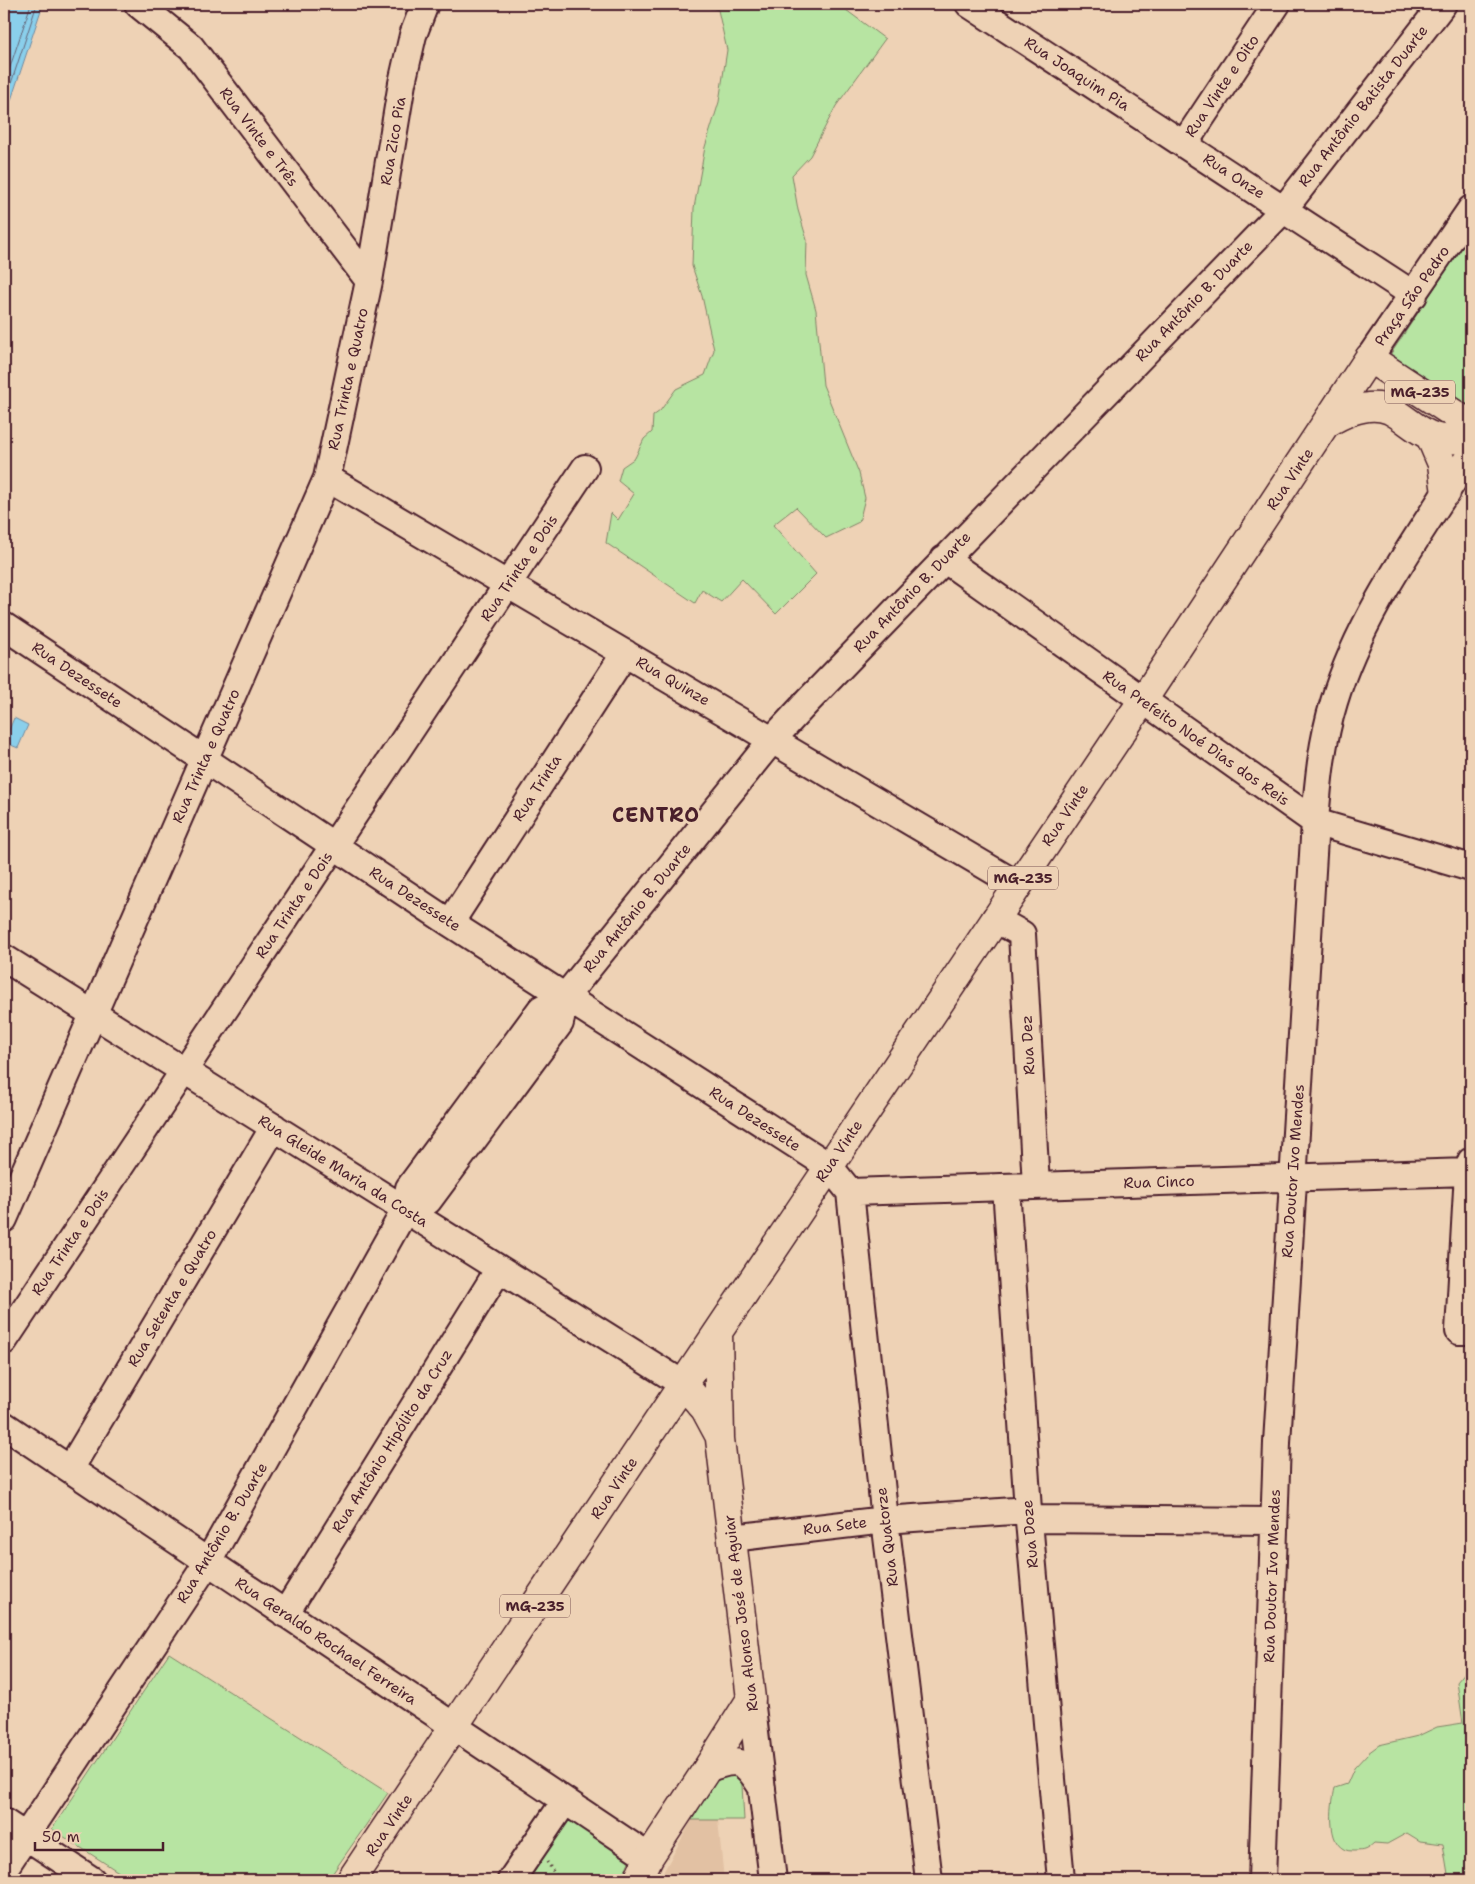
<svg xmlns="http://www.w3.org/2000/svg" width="1475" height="1884" viewBox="0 0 1475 1884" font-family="'Shantell Sans',sans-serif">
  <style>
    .built { fill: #e2c1a3 }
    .green { fill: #b7e4a2; stroke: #808266 }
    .water { fill: #8acfeb; stroke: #70899e }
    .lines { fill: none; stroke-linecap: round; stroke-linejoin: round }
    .shore { stroke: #646578; stroke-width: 1 }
    .minor-casing { stroke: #4a1f2b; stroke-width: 30 }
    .major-casing { stroke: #4a1f2b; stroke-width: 31 }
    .path { stroke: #4a1f2b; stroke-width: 3; stroke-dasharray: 1 4; stroke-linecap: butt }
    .minor { stroke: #eed2b5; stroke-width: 26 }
    .major { stroke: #eed2b5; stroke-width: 28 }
    .labels { text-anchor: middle; stroke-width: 5; stroke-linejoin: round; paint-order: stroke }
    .shield { fill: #eed2b5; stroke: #7b5554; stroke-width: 1 }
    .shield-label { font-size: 14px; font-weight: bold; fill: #4a1f2b }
    .street-label { font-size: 15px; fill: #4a1f2b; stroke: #eed2b5 }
    .district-label { font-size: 20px; font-weight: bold; letter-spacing: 1px; fill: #4a1f2b; stroke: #eed2b5 }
  </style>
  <rect width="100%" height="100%" fill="#eed2b5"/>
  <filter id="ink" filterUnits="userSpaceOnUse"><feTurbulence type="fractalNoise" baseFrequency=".02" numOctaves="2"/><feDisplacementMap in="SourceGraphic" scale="10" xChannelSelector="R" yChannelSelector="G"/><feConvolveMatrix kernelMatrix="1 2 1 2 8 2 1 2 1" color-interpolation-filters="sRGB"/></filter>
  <g filter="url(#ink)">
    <path class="built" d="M692 1820H718L724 1880H659Z"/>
    <path class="green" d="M698 4H838L885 39 836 106 810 156 792 175 798 210 807 240 806 275 816 310 823 385 859 473 865 498 859 522 826 538 796 507 773 525 816 574 776 614 742 579 721 602 702 590 695 603 606 543 611 513 618 520 634 494 618 481 622 467 635 458 644 439 652 432 653 416 660 411 676 389 705 375 714 350 702 296 692 266 694 208 705 147 719 102 727 50 718 10Z
      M1471 233V407L1390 355Z
      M169 1653 388 1793 328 1880H131L52 1829Z
      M1471 1665V1880H1449L1443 1844 1420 1841 1407 1833 1387 1844 1374 1843C1366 1850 1365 1851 1353 1851 1325 1852 1331 1805 1335 1788L1347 1784 1354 1768 1368 1753 1379 1745 1418 1736 1437 1727 1463 1723 1457 1682Z
      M722 1768H741L744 1820H692Z
      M569 1818 631 1857 621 1880H529Z"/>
    <path class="water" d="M11 4H43L4 121V15Z
      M14 718 28 725 18 748 4 742Z"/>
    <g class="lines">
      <path class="shore" d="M4 85 31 4
        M4 105 37 4"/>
      <g class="minor-casing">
        <path id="minor" d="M138 4 191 47 369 281
          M969 4 1414 295
          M1184 144 1277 4
          M1369 358 1471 209
          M327 478 1018 885
          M944 559 1315 822 1471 868
          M4 626 450 923 829 1166 850 1192
          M995 919 1022 934 1036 1186
          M450 923 625 653
          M4 958 683 1384
          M1471 1161 1468 1172 1459 1331H1471
          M1006 1187 1028 1510 1061 1880
          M850 1192 885 1520 929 1880
          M850 1192 1468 1172
          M405 1210 428 1201 560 1023 565 997
          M4 1219 327 478 369 281 402 83 413 35 425 4
          M4 1341 585 468
          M4 1425 649 1857
          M70 1469 274 1127
          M1029 1519 1274 1521
          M732 1538 885 1520 1028 1510
          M285 1614 499 1269
          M751 1699 773 1880
          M707 1769C738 1757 744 1759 762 1788
          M4 1822 92 1880
          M4 1869 208 1562 405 1210 409 1188 541 1009 565 997 772 740 808 701 1284 209 1443 4
          M511 1880 565 1801
          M1262 1880 1277 1443 1315 822C1318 781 1322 741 1334 702 1360 614 1423 530 1471 453"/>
      </g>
      <g class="major-casing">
        <path id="major" d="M1369 358 1471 425
          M1327 423C1345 412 1369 401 1390 410 1404 417 1415 429 1429 435 1442 441 1458 440 1471 437
          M1430 436 1442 464 1446 493
          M683 1384 705 1409 719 1435
          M351 1880 683 1384 1143 700 1369 358
          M638 1880 649 1857 707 1769 751 1699 720 1439 718 1332"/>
      </g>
      <path class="path" d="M547 1862 559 1880"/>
      <use href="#minor" class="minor"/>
      <use href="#major" class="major"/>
    </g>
  </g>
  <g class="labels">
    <g class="shield">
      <rect x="1385" y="380.5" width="70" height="23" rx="4"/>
      <rect x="988" y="866.5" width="70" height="23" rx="4"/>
      <rect x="500" y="1594.5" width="70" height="23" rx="4"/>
    </g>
    <g class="shield-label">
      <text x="1420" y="397">MG-235</text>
      <text x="1023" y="883">MG-235</text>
      <text x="535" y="1611">MG-235</text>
    </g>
    <g class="street-label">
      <text transform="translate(1077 74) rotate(33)" y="5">Rua Joaquim Pia</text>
      <text transform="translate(1222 86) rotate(-56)" y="5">Rua Vinte e Oito</text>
      <text transform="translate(1363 106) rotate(-52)" y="5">Rua Antônio Batista Duarte</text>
      <text transform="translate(259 137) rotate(53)" y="5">Rua Vinte e Três</text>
      <text transform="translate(393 141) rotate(-80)" y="5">Rua Zico Pia</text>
      <text transform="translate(1234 176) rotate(33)" y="5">Rua Onze</text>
      <text transform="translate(1412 296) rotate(-55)" y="5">Praça São Pedro</text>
      <text transform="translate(1194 301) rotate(-46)" y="5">Rua Antônio B. Duarte</text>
      <text transform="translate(348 379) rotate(-78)" y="5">Rua Trinta e Quatro</text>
      <text transform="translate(1290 479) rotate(-56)" y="5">Rua Vinte</text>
      <text transform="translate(519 568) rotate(-56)" y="5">Rua Trinta e Dois</text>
      <text transform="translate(912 592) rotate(-46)" y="5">Rua Antônio B. Duarte</text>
      <text transform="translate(77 675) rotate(34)" y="5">Rua Dezessete</text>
      <text transform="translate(673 681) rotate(30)" y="5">Rua Quinze</text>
      <text transform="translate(1196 738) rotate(35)" y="5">Rua Prefeito Noé Dias dos Reis</text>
      <text transform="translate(206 756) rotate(-66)" y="5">Rua Trinta e Quatro</text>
      <text transform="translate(537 788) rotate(-57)" y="5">Rua Trinta</text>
      <text transform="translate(1065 815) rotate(-56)" y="5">Rua Vinte</text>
      <text transform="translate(415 899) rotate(33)" y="5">Rua Dezessete</text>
      <text transform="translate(294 905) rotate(-56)" y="5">Rua Trinta e Dois</text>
      <text transform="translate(637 908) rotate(-51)" y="5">Rua Antônio B. Duarte</text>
      <text transform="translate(1028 1045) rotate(-93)" y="5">Rua Dez</text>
      <text transform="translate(755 1119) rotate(33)" y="5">Rua Dezessete</text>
      <text transform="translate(839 1151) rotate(-56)" y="5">Rua Vinte</text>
      <text transform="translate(343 1171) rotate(32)" y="5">Rua Gleide Maria da Costa</text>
      <text transform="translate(1293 1171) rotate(-86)" y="5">Rua Doutor Ivo Mendes</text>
      <text transform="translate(1159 1182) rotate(-2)" y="5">Rua Cinco</text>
      <text transform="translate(70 1242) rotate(-56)" y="5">Rua Trinta e Dois</text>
      <text transform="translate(172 1298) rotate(-59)" y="5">Rua Setenta e Quatro</text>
      <text transform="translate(392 1441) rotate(-58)" y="5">Rua Antônio Hipólito da Cruz</text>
      <text transform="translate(614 1488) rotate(-56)" y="5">Rua Vinte</text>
      <text transform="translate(835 1526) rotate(-7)" y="5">Rua Sete</text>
      <text transform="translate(222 1533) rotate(-59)" y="5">Rua Antônio B. Duarte</text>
      <text transform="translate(1030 1534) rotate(-95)" y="5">Rua Doze</text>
      <text transform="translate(887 1537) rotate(-97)" y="5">Rua Quatorze</text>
      <text transform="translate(1272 1576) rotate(-88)" y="5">Rua Doutor Ivo Mendes</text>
      <text transform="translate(741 1613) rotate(-97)" y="5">Rua Alonso José de Aguiar</text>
      <text transform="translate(326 1641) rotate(34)" y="5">Rua Geraldo Rochael Ferreira</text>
      <text transform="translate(389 1825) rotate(-56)" y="5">Rua Vinte</text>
    </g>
    <g class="district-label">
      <text x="656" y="822">CENTRO</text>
    </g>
  </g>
  <rect width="1475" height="1884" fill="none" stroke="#eed2b5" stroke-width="20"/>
  <rect x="10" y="10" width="1455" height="1864" fill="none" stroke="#4a1f2b" stroke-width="2" filter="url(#ink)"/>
  <path d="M35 1842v8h128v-8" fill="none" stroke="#4a1f2b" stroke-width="2.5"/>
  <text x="42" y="1842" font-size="15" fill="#4a1f2b" stroke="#eed2b5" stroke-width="4" paint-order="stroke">50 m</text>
</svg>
